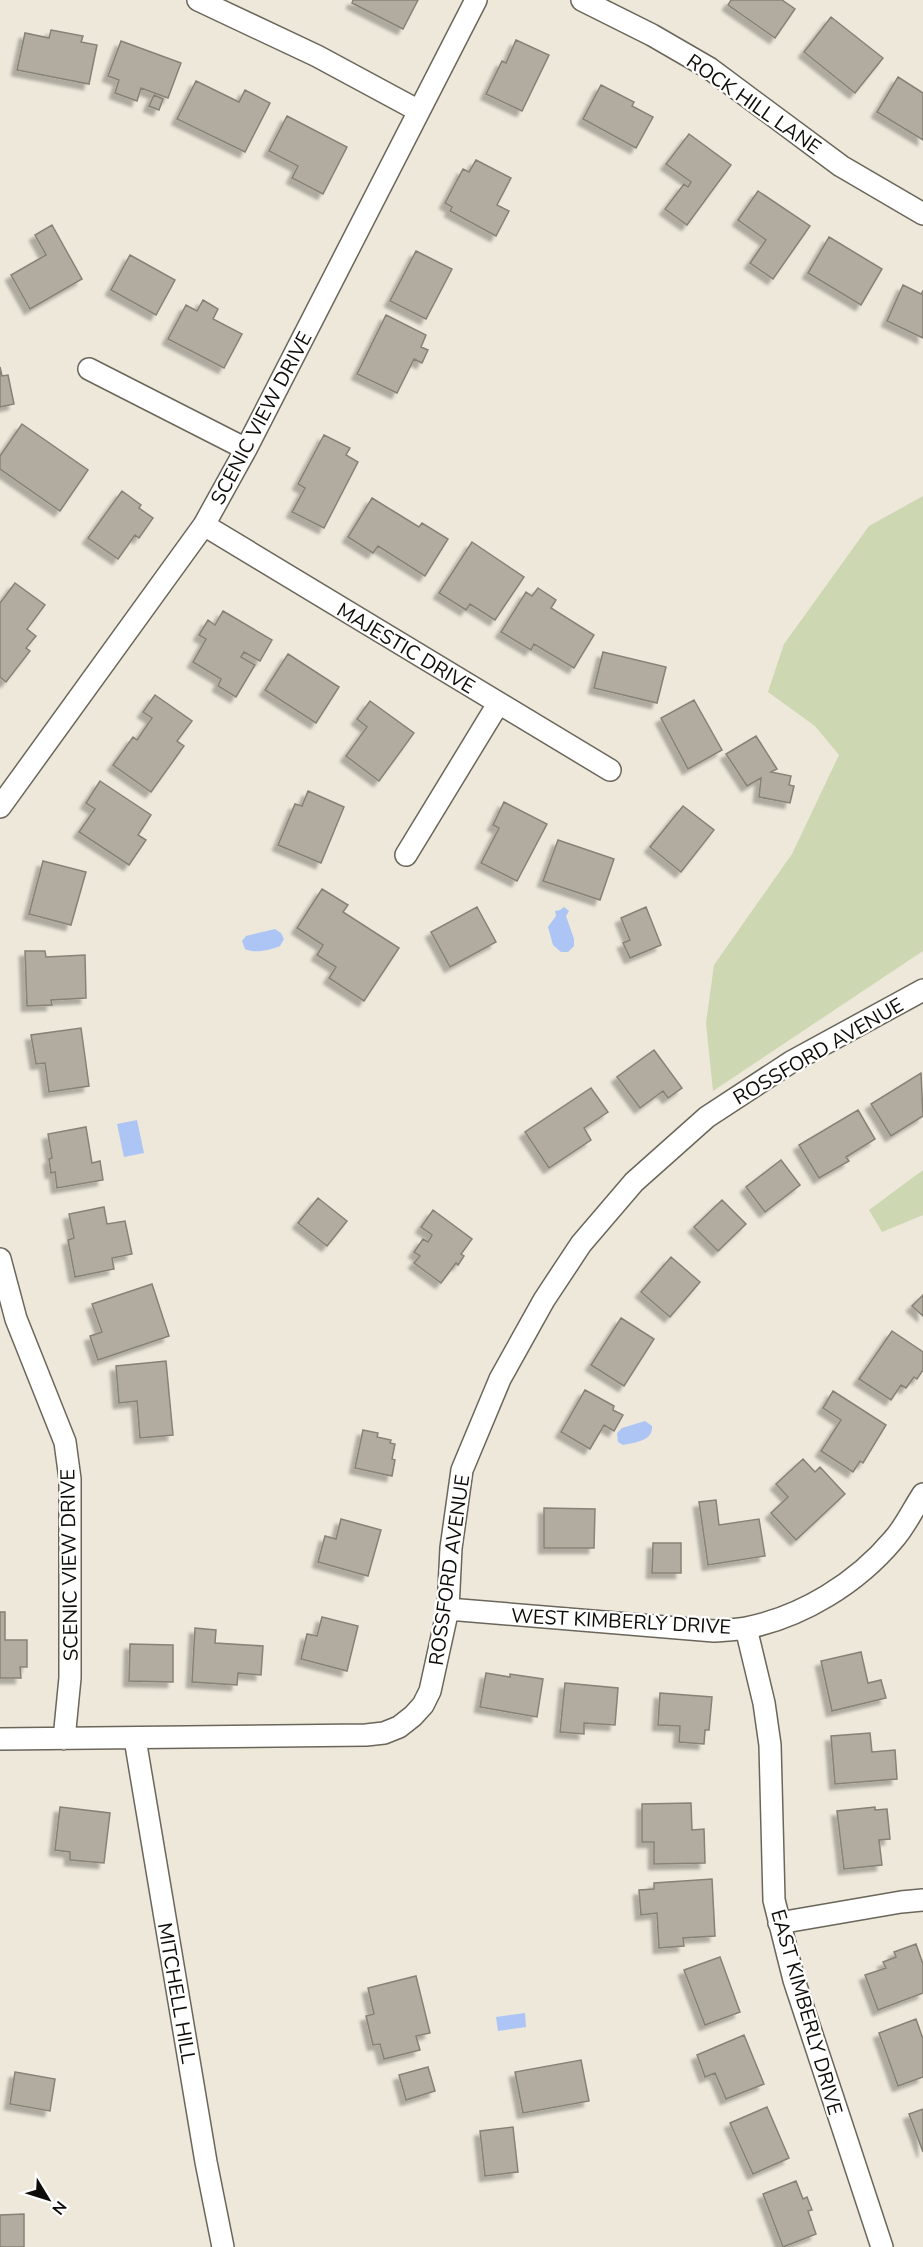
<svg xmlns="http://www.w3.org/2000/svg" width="923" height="2247" viewBox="0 0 923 2247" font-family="'Nunito Sans',sans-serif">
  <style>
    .green { fill: #cdd7b2 }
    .water { fill: #acc5f5 }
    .building { fill: #b1ac9f; stroke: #878276; stroke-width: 1.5; filter: url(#shadow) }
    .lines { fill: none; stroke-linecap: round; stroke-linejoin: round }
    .minor-casing { stroke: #6a665a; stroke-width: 24 }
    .minor { stroke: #fff; stroke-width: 21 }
    .labels { text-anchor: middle; stroke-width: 4.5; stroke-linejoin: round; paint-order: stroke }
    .street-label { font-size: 20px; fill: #0e0c08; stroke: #fff }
  </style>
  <defs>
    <filter id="shadow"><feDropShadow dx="-5.5" dy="5.5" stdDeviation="1.5" flood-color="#0004"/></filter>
  </defs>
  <rect width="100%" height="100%" fill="#ede8da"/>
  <path class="green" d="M923 496V951L713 1091 706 1023 714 965 792 854 839 755 815 726 768 692 784 644 869 526Z
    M923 1170V1215L882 1232 869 1210Z"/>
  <path class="water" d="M564 907 569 911 566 916 574 939V946L568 952H561L553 945 548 927 556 916 555 911 560 910Z
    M275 929 281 933 284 939 280 946C270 950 255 954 245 949L242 941 246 936Z
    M137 1120 144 1153 124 1157 117 1124Z
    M645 1421 652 1426C653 1441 636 1442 623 1445L618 1442 617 1433 622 1428Z
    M525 2013 526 2027 498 2031 496 2017Z"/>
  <path class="building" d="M353 0H418L403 29 352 3Z
    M731 0H782L795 9 775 38 728 5Z
    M831 17 883 58 855 93 804 52Z
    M51 30 83 36 81 42 97 45 89 84 17 70 25 33 49 38Z
    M516 40 549 55 522 111 486 94 502 61 506 63Z
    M121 41 181 63 168 98 141 88 137 101 115 93 119 80 108 76Z
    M898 77 923 93V140L877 112Z
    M196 81 239 102 245 90 270 103 245 152 177 119Z
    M601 85 634 102 632 106 653 117 636 148 583 119Z
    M154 95 163 99 159 110 149 106Z
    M287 116 347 147 323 194 292 178 298 166 269 151Z
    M689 134 731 165 687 225 665 209 684 184 688 187 691 182 666 164Z
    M476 160 511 178 497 205 509 211 496 236 450 211 452 207 445 203 463 169 469 172Z
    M758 191 810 226 773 279 750 263 766 240 738 220Z
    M52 225 82 279 30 309 11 275 46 255 35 235Z
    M829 237 882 269 861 305 808 273Z
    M416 251 452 269 426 319 390 301Z
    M130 255 175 280 156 315 111 290Z
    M903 285 921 294 923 291V338L887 321Z
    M203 300 218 309 213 319 242 334 224 368 168 339 186 305 197 311Z
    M386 315 426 335 421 347 428 350 422 363 414 359 397 393 357 374Z
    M0 367 2 376 8 375 14 404 0 407Z
    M22 424 88 470 60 511 0 469V456Z
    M324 435 350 448 346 455 358 462 324 528 292 512 305 488 298 484Z
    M122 491 141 505 139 508 153 518 139 538 135 535 118 559 88 538Z
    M372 498 419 527 422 523 448 539 425 576 378 546 373 553 348 537Z
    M472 542 524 577 495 620 470 604 466 610 439 593Z
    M15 583 45 605 27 629 36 636 26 648 30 651 6 682 0 677V603Z
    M538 588 556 600 551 608 594 635 574 668 534 644 531 650 501 632 526 592 532 596Z
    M223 611 272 640 260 661 244 652 241 657 255 665 236 697 218 686 221 679 193 662 206 639 199 635 208 620 215 625Z
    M603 652 666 667 657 703 594 688Z
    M288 654 339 687 316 723 265 690Z
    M155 695 192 721 177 741 184 746 151 792 113 765 133 737 137 740 152 718 143 712Z
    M694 700 722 750 688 769 661 718Z
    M370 701 414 733 379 781 346 756 367 727 357 719Z
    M756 736 777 769 771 772 791 776 789 785 794 786 790 803 759 797 761 778 747 786 726 754Z
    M100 781 151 815 138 835 146 840 129 865 79 832 95 809 86 803Z
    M308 791 344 807 321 863 278 845 295 804 302 806Z
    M504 802 547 824 517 881 481 863 499 828 493 825Z
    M683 806 714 830 681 872 650 847Z
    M558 840 614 859 600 900 543 881Z
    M43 861 86 872 71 925 29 914Z
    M322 889 348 905 343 912 399 948 364 1001 329 978 336 967 317 955 323 945 297 928Z
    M477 907 496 942 450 967 431 932Z
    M646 907 661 945 630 958 623 943 630 940 621 918Z
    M25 951H45L46 957 85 955 86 998 51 1000 52 1005 27 1006Z
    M81 1028 89 1086 49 1092 45 1063 36 1064 31 1035Z
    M654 1050 682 1088 668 1098 663 1091 640 1108 617 1077Z
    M921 1073 923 1116 891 1136 871 1104Z
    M591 1088 608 1112 584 1128 591 1140 549 1168 525 1132Z
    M858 1110 875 1139 846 1157 849 1161 819 1178 799 1145Z
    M86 1127 92 1163 100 1161 103 1180 57 1188 55 1172 51 1173 49 1159 52 1158 48 1134Z
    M781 1160 800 1185 765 1212 746 1187Z
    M318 1198 347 1221 327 1246 298 1223Z
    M722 1200 746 1224 718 1251 694 1227Z
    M104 1207 107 1224 125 1221 132 1254 112 1258 114 1269 75 1277 68 1240 74 1238 69 1214Z
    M433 1210 472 1239 461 1254 464 1256 458 1265 456 1263 441 1283 414 1263 420 1256 414 1252 423 1239 428 1242 432 1235 421 1227Z
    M671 1257 700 1282 670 1317 641 1292Z
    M152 1284 169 1336 98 1360 90 1336 102 1332 92 1304Z
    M923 1295V1316L912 1306Z
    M621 1318 654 1339 624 1386 591 1365Z
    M892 1331 923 1352V1370L917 1379 914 1377 906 1388 901 1385 891 1400 859 1379Z
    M166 1361 173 1435 140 1438 137 1401 119 1403 116 1366Z
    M585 1390 614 1406 613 1410 623 1415 614 1431 604 1425 590 1449 561 1432Z
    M833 1391 886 1425 863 1463 860 1461 853 1472 821 1451 841 1420 823 1408Z
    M363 1430 378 1433 377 1437 391 1440 390 1443 395 1444 392 1459 395 1460 392 1476 355 1468Z
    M803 1459 815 1472 820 1467 845 1494 796 1540 771 1513 788 1497 776 1484Z
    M716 1500 719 1525 759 1519 765 1556 708 1565 699 1502Z
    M544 1508 595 1509 594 1548H544Z
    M341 1519 381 1530 368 1576 318 1562 325 1536 336 1539Z
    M653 1543H681V1573H652Z
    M0 1612H5V1640H27V1667H20L21 1678H0Z
    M322 1617 358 1626 347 1671 301 1659 307 1634 317 1636Z
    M195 1628 216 1630 215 1643 263 1646 261 1675 238 1673 237 1685 192 1682Z
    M130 1644 173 1645V1682L129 1681Z
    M861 1652 868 1683 881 1680 886 1698 832 1711 821 1661Z
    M486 1673 510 1677V1674L543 1679 537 1717 480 1707Z
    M565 1683 618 1688 615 1725 584 1723V1734L560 1732Z
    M660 1693 712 1697 709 1730H705L704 1744 679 1742 680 1726 658 1725Z
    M870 1733 872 1752 895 1750 897 1779 835 1784 831 1736Z
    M691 1803 692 1830 704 1829 705 1863 654 1864V1842H642V1804Z
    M60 1807 110 1813 104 1863 70 1860V1852L55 1850Z
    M875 1807V1810L887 1809 890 1839 879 1840 882 1865 844 1869 837 1811Z
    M712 1879 715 1936 683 1938 684 1946 659 1948 657 1913 641 1915 639 1890 654 1889V1883Z
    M916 1944 923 1964V1993L878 2010 865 1975 886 1968 883 1962 896 1957 894 1952Z
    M720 1957 740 2012 705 2025 684 1970Z
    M416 1976 430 2033 416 2036 420 2050 384 2059 380 2044 373 2045 366 2016 374 2014 368 1988Z
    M916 2019 923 2039V2077L898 2086 879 2033Z
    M744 2035 764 2084 726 2099 715 2073 705 2077 697 2055Z
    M581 2060 589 2101 523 2113 515 2072Z
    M428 2067 435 2091 406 2100 399 2075Z
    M15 2072 55 2079 50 2111 10 2104Z
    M767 2107 789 2158 753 2174 730 2123Z
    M923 2109V2152L909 2114Z
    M513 2127 518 2172 485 2176 480 2131Z
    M796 2181 803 2199 807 2197 812 2210 808 2211 816 2234 783 2247 763 2194Z
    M24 2214V2247H0V2215Z"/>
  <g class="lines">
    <g class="minor-casing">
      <path id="minor" d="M198 0 317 56 419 111
        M582 0 652 35 709 68 841 166 923 214
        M89 369 246 449
        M204 525 610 770
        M0 807 204 525 246 449 476 0
        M406 855 498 704
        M0 1259 16 1319 65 1442 70 1479V1678L64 1739
        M448 1609 714 1631C725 1630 736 1630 746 1628 802 1617 857 1583 893 1540 905 1527 913 1509 923 1494
        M746 1628 764 1703 770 1745 774 1900 794 1980 882 2247
        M0 1739 366 1735 384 1733 399 1727 413 1716 423 1705 430 1691 448 1609 451 1548 462 1470 500 1379 544 1300 581 1244 634 1182 707 1117 791 1062 923 990
        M135 1739 206 2162 223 2247
        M779 1923 901 1902 923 1900"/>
    </g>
    <use href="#minor" class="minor"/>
  </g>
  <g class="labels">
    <g class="street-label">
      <text transform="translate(754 104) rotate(35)" y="7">ROCK HILL LANE</text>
      <text transform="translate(261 418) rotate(-62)" y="7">SCENIC VIEW DRIVE</text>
      <text transform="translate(406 648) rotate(31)" y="7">MAJESTIC DRIVE</text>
      <text transform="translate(818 1051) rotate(-30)" y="7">ROSSFORD AVENUE</text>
      <text transform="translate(69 1565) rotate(-91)" y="7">SCENIC VIEW DRIVE</text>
      <text transform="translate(449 1570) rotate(-82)" y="7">ROSSFORD AVENUE</text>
      <text transform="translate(621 1621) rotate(3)" y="7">WEST KIMBERLY DRIVE</text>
      <text transform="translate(177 1993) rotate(80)" y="7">MITCHELL HILL</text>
      <text transform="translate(807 2012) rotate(74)" y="7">EAST KIMBERLY DRIVE</text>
    </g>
  </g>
  <g transform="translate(48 2199) rotate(128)" stroke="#ffffff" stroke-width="4.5" paint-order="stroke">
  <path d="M0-4.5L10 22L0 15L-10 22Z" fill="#0e0c08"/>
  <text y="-9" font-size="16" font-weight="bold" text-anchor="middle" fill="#0e0c08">N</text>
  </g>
</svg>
